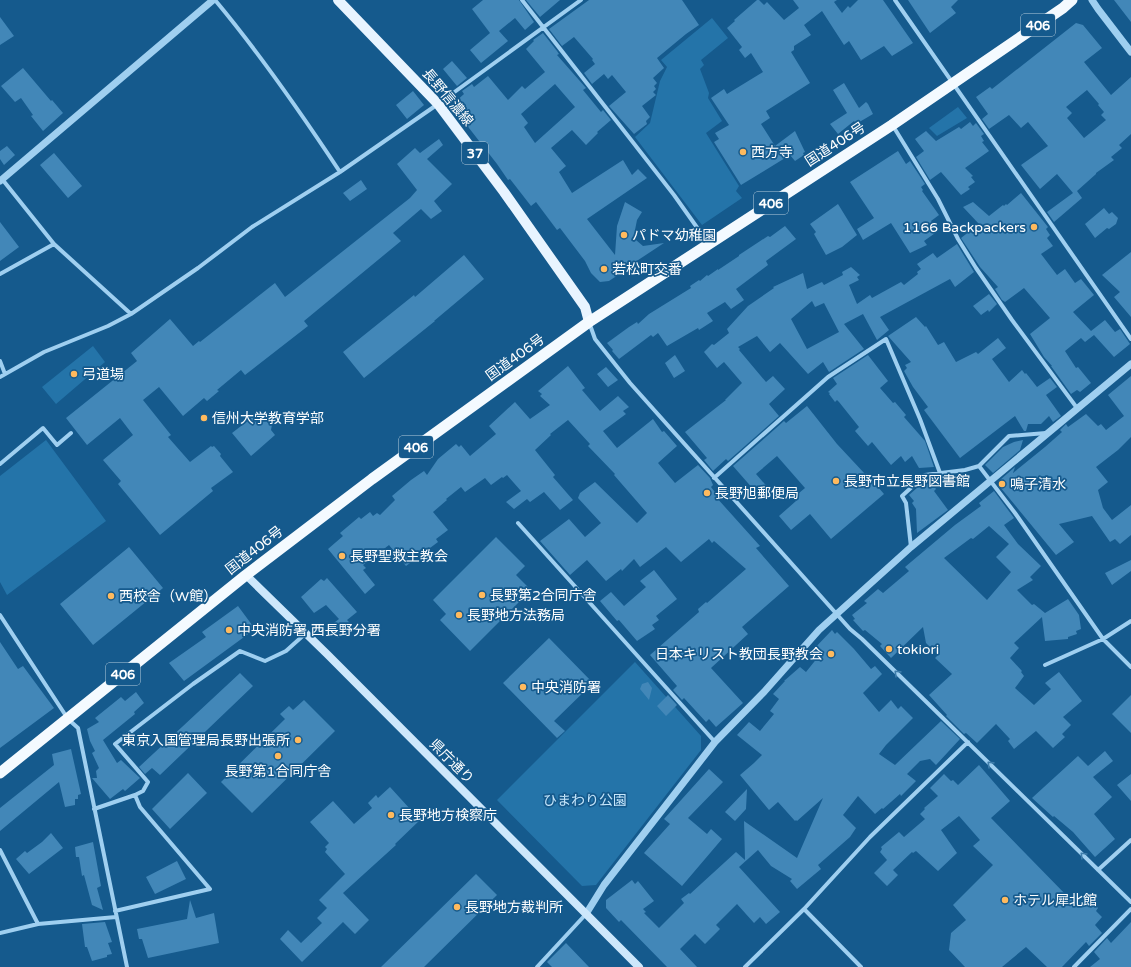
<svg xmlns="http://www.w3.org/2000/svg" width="1131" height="967" viewBox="0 0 1131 967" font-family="'Varela Round','Noto Sans JP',sans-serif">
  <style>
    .green { fill: #2474a9 }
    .building { fill: #4287b8; fill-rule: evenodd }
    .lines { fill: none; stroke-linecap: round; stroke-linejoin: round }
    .minor { stroke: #9fcff0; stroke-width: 4 }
    .tertiary { stroke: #9fcff0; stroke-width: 7 }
    .secondary { stroke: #cde7fb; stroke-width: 8 }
    .primary { stroke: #e8f4ff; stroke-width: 10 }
    .trunk { stroke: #f4faff; stroke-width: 11 }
    .oneway { stroke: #3e7dab }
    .poi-dot { fill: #ffba5e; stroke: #155a8d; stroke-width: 1.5 }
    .labels { text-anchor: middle; stroke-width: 3.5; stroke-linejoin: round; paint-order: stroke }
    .shield { fill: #155a8d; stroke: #b9cedd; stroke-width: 1 }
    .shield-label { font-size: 13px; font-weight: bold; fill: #fff }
    .street-label { font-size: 14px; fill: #fff; stroke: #155a8d }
    .poi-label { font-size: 14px; fill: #fff; stroke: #155a8d; text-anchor: start }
    .park-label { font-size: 14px; fill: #c6e6fb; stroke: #155a8d }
  </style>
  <rect width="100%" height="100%" fill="#155a8d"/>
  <path class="green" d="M712 18 728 38 701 60 704 65 700 69 709 93 708 98 722 121 706 133 739 186 736 191 742 198 702 225 635 137 650 123 660 81 667 67 661 60Z
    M958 107 967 118 937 136 929 128Z
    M93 346 105 362 56 404 42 387Z
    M46 440 106 521 7 595 0 582V476Z
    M635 662 701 736V750L596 885 582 886 497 800Z"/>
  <path class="building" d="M483 0H519L534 22 525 30 515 18 499 31 508 41 481 63 470 50 490 33 472 9Z
    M526 0H560L540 17Z
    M589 0H682L699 25 686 34 657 58 664 68 653 78 657 83 654 86 656 89 653 92 656 95 642 106 650 117 646 121 647 124 634 134 609 106 626 92 612 75 608 79 604 74 592 84 584 73 595 64 592 60 593 59 574 37 562 46 549 29Z
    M757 0H759L764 5 767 2 784 20 799 8 793 0H837L834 2 842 13 848 6 850 8 858 0H883L913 43 892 56 884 46 861 60 849 41 844 45 822 11 804 25 811 35 794 46V50L791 52 810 83 766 111 770 118 761 124 775 146 795 131 805 152 803 153 804 155 795 161 790 155 741 185 714 142 719 139 715 133 729 125 711 98 724 89 727 94 763 72 751 53 745 58 739 50 742 47 727 28 735 21 734 20Z
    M908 0H958L951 7 956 13 930 33Z
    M1114 0H1131V22Z
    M0 17 14 36 0 45Z
    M1076 23 1083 25 1102 48 1084 62 1111 95 1131 77V134L1119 145 1122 148 1111 157 1114 160 1096 173V174L1077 191 1082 198 1054 222 1047 212 1073 193 1057 174 1040 189 1021 165 1048 146 1028 122 1021 128 1009 115 989 129 982 119 988 114 976 97 990 87 992 89ZM1087 90 1099 104 1098 105 1104 112 1101 115 1106 120 1084 138 1067 118 1072 113 1066 107Z
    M543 33 557 51 559 54 557 55 586 88 583 90 601 112 603 110 611 120 597 132 598 133 586 145 572 130 551 148 566 166 559 172 572 193 623 160 632 175 638 169 647 178 587 219 615 255 617 226 625 202 642 212 637 220 635 230 636 240 643 246 664 243 620 272 621 273 609 281 600 282 591 273 585 261 560 228 557 230 536 202 531 206 510 179 508 180 497 164 462 119 465 117 454 103 464 94 462 91 472 84 474 87 488 76 508 100 522 86 525 89 545 72 526 49 534 41 533 40ZM555 84 575 107 535 143 524 127 528 123 521 114Z
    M452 61 467 78 457 86 443 69Z
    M23 68 51 101 52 100 63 113 43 131 31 116 33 115 21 98 15 102 1 86Z
    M844 83 859 108 866 102 868 104 873 114 856 124 854 121 838 134 830 124 847 113 833 90Z
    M413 91 424 105 407 119 396 105Z
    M970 122 973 126 976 123 984 134 981 136 984 141 982 142 989 151 965 168 973 176 971 177 975 182 968 187 970 189 961 195 941 172 930 180 916 157 924 151 915 139 926 131 936 141 959 127 961 129Z
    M439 139 443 145 427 159 452 184 434 201 442 211 431 219 421 209 393 233 401 241 304 321 308 326 245 375 241 370 217 390 219 391 207 401 204 398 183 416 159 387 143 400 171 435 168 437 190 462 211 446 212 447 214 446 221 454 220 456 233 472 211 488 213 491 160 535 118 484 121 481 103 460 133 435 120 418 87 445 66 418 137 361 131 353 170 319 193 346 199 341 200 342 275 283 285 297 410 198 417 190 397 164 415 148 420 153Z
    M7 146 15 155 4 165 0 159V151Z
    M898 151 906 164 910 161 925 184 921 187 923 190 922 191 939 215 931 221 938 231 924 241 927 245 910 253 891 223 863 240 857 229 874 218 850 182Z
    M54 153 82 186 68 198 40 165Z
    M361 180 367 189 350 201 343 193Z
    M1021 193 1048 227 1046 229 1050 235 1047 238 1053 246 1041 254 1057 275 1065 269 1075 283 1081 279 1094 295 1073 312 1091 331 1105 320 1115 332 1120 329 1130 344 1114 357 1094 335 1085 342 1081 338 1065 351 1076 368 1078 367 1091 383 1080 392 1077 390 1071 394 1051 366H1052L1044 357 1030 334 1050 318 1024 288 1005 302 1002 300 995 289 998 287 980 267 961 238 979 224 963 207 973 202 989 216 1003 205 1004 206 1006 204 1007 205Z
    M838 204 857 235 842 247 826 255 814 234 816 232 810 224Z
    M1104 208 1109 214 1112 212 1118 218 1116 224 1109 229 1107 228 1095 238 1085 224Z
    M0 222 19 247 0 261Z
    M785 226 796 239 766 261 768 265 736 289 744 300 731 309 725 302 707 313 713 321 699 330 698 328 667 346 658 333 653 337 651 335 619 359 612 351 613 350 607 343 629 327 637 322 638 324 649 314 691 288 690 286 699 280 700 281 707 275 708 276 718 269V270L739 256V255L768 236 770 237Z
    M957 244 974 272 955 287 950 279 880 317 889 330 877 340 863 314 844 324 864 349 829 372 823 362 808 374 780 343 770 352 757 336 738 347 740 349 739 350 766 382 773 376 785 389 769 404 779 416 728 461 726 459 713 471 704 460 707 458 685 432 726 400H725L742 383 724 362 717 368 704 352 712 344 714 345 729 333 727 329 748 306 774 288 773 287 803 273 807 289 822 282 824 285 843 275 842 272 851 267 860 275 857 277 859 280 849 285 857 304 870 295 872 298 901 282 904 285 918 274 917 272 921 269 917 264 933 253 937 258ZM812 301 815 307 824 303 839 332 807 349 791 319Z
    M1131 252V317L1114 297 1120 292 1102 275Z
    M464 255 484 279 434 321H435L364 378 343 352 414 295 415 297Z
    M989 294 997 304 989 312 988 310 981 315 973 306Z
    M916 317 925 327 926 326 938 345 944 342 956 362 976 352 978 354 998 338 1006 348 992 359 1009 382 1022 370 1025 374 1026 373 1037 387 1050 378 1057 387 1046 395 1061 416 1053 422 1049 416 1041 424H1028L1026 431H1024L1015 416 960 458 924 410 928 407 913 387 904 371 907 368 905 365 911 362 888 336Z
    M675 355 685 371 674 378 665 363Z
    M868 355 888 381 880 388 893 403 895 402 906 415 904 417 925 441 934 467 919 468 912 456 905 462 901 456 891 465 872 442 868 446 855 431 859 427 839 402 837 400 835 402 829 394 830 393 828 392 837 384 833 378Z
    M568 366 585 388 582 390 600 411 618 396 629 407 623 411 626 414 603 431 617 448 653 419 662 432 664 431 677 446 658 463 675 483 698 465 710 478 713 485 711 487 718 496 716 497 760 546 756 548 789 586 742 627 748 634 711 668 743 703 716 727 709 719 706 722 684 698 682 700 673 690 677 686 650 655 699 612 698 609 706 602 707 603 746 569 714 541 712 543 709 539 681 562 666 547 640 567 634 559 622 571 621 569 606 581 587 560 570 575 540 541 569 519 585 537 601 523 578 498 580 493 595 482 637 523 647 513 614 475 615 474 588 446 590 444 568 420 550 434 551 435 535 450 555 475 553 477 573 500 560 510 544 492 530 502 527 499 514 509 506 502 521 491 507 475 503 478 502 477 491 485 485 478 465 492 461 487 446 499 447 500 433 512 448 530 436 539 438 542 406 566 389 545 363 565 366 568 363 570 375 585 365 594 328 549 343 536 340 533 359 517 361 519 370 512 373 516 377 513 380 515 395 500 392 496 411 480 424 471 427 475 438 459 456 444 459 447 461 445 470 456 496 434 489 426 515 402 530 419 550 405 540 396 542 394 538 391Z
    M606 367 618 380 608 387 597 374Z
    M1131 376V437L1118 450 1096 467 1108 482 1098 490 1103 508 1112 520 1131 505V535L1120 544 1115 539 1110 542 1092 516 1059 524 1074 542 1056 555 1000 487 1004 484 1000 480 1015 467 1013 473 1045 447 1062 432 1060 430 1066 424 1068 427 1086 414 1098 426 1101 424 1106 430 1124 416 1108 395Z
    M807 406 837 444 865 474 866 473 884 494 831 539 810 514 791 530 779 516 796 501 793 498 805 488 777 456 756 474 770 490 761 498 733 466 784 421 786 423Z
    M258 413 264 421 273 419 271 430 275 435 251 456 232 433Z
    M1023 440 1020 450 993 473 985 465 1003 447 1014 442Z
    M928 478 936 489 934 491 948 510 917 533 916 509 912 503 914 501 909 495Z
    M994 491 1014 518 1004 525 1018 544 1041 566 1030 577 1033 580 1017 590 1032 605 1034 604 1045 613 1068 599 1079 615 1081 629 1076 631 1077 634 1068 637V639L1045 641 1042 617 1014 643 1019 648 1010 658 1022 671 1021 672 1024 676 1015 688 1034 705 1051 689 1045 683 1059 672 1082 701 1063 717 1071 725 1062 734 1065 737 1053 748 1036 731 1014 749 1008 741 1010 739 996 724 977 743 966 733 964 734 946 716 947 715 929 695 952 674 935 658 938 655 926 643 923 627 891 658 880 646 882 644 865 630 863 631 853 620 855 619 852 615 867 603 864 601 878 589 883 593 909 571 905 567 955 525 981 506 979 503ZM989 526 1009 544 996 557 1011 572 987 600 944 558 971 538 973 539Z
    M496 537 525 566 516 575 531 590 470 651 440 620 446 614 433 600Z
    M129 547 163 588 93 645 60 604Z
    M1131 560V571L1112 585 1105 573Z
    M654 570 677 599 656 616 659 620 652 625 655 629 637 641 619 620 617 621 600 601 611 592 624 606 646 587 640 581Z
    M327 578 357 612 347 620 353 626 338 638 327 628 339 619 326 605 314 613 301 597 321 579 324 581Z
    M238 606 255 629 184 681 169 663 206 637 202 632Z
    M832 630 835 634 837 632 854 649 871 669 875 666 882 674 863 693 879 712 891 700 898 709 901 706 913 718 886 745 879 754 895 765 941 721 960 739 936 765 930 759 920 761 907 774 916 781 901 796 900 794 883 809 882 808 875 814 858 796 843 815 856 828 850 837 818 865 821 869 797 889 790 881 792 879 771 866 758 850 739 867 780 912 766 924 760 917 754 923 737 904 716 925 720 929 705 944 695 934 680 949 697 967H667L621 920 619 922 606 908V900L632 880 635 884 638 881 654 901 643 909 646 912 644 913 659 928 684 903 681 899 689 893 690 894 736 852 745 860 744 821 797 858 823 798 797 821 796 820 795 821 778 802 769 810 740 775 754 763 762 755 737 735 749 722 760 731 774 714 770 711 779 699 773 694 785 681H784L800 667 806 672 818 657 812 651Z
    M549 638 593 683 554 721 565 731 557 738 503 683Z
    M0 642 18 669 23 666 54 708 0 748Z
    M240 673 253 686 160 775 152 768 145 774 139 767Z
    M648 682 652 688 649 700 640 689 642 684Z
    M136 692 144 703 134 712 135 714 103 740 117 763 121 760 140 778 125 791 123 789 110 799 92 778H97L96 771 99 768 92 753 95 751 90 741 87 729 99 722 95 718 121 697 125 701Z
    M668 695 677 705 666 716 657 706Z
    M1131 695V733L1112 714Z
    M304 700 335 731 252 813 221 782 285 719 280 714 289 706 293 710Z
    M71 749 81 794 78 795V799H75V805L65 807 59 782 0 831V808L54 765 52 754Z
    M1105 751 1113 761 1093 777 1112 797 1094 814 1115 839 1095 857 1073 832 1054 816 1053 817 1032 798 1078 756 1088 766Z
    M979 765 1010 801 991 818 1069 898 1072 899 1077 904 1082 900 1085 901 1089 898 1098 908 1096 911 1102 917 1095 925 1102 933 1089 946 1086 942 1062 967H1047L1026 947 1002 967H965L949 950 951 933 966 920 953 905 993 865 973 846 980 840 959 816 941 830 957 853 938 871 916 851 913 853 912 852 893 870 898 875 887 886 874 873 887 860 880 852 882 849 881 847 899 832 904 837 925 819 920 814 925 809 924 808 938 796 930 788 944 774 951 781 953 780 958 785Z
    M709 769 723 782 688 818 707 834 711 829 722 839 682 886 644 853 670 824 664 819Z
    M188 773 207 793 170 829 152 809Z
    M1131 774V801L1117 785Z
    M390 787 420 820 395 844 396 845 343 893 369 920 355 934 343 922 302 962 280 939 288 930 301 943 322 923 317 918 327 908 319 900 345 874 325 852 327 849 325 847 329 843 310 822 333 801 354 824 372 808 368 803 376 795 378 798Z
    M747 789 746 809 735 821 725 812Z
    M51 833 63 848 29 874 16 859 25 851 27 853 42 842Z
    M93 842 101 886 97 888 103 910 92 905 84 875 82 876 79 857H76L75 847Z
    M177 861 186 879 155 894 146 877Z
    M476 874 497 895 424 967H381Z
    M190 900 196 918 214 913 219 943 148 958 142 939H139L137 929 187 919Z
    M105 922 112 942 108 943 112 954 107 955V957L92 961 87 947H85L82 924Z
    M1131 922V967H1090L1100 959 1094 952 1107 938 1111 943Z
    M566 943 589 967H552L547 962Z"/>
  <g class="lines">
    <path class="minor" d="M215 0C261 55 301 113 340 172
      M522 0 674 195 708 243
      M895 0 1131 339
      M893 126 938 199 958 239 976 268 1012 320 1077 408
      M2 179 54 244 131 314
      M0 274 54 244
      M589 322 595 339 630 383 850 629 862 639 1131 902
      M0 361 5 374
      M0 377 44 352 108 326 131 314 198 268 252 227 340 172 438 104 581 0
      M0 464 43 428 57 445 71 433
      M979 466 1015 513 1103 639 1131 667
      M714 478 828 377 886 339 920 419 940 473
      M518 523 715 742
      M911 547 906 503 902 496 925 475 965 470 979 466 1009 436 1046 433
      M0 615 68 719 78 728 127 967
      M1045 665 1103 639 1131 621
      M135 795 143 791 148 782 115 744 193 684 240 651 265 661 286 651 306 633
      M94 809 135 795 140 807 210 889 115 911
      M0 850 38 924
      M1098 870 1131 840
      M804 909 861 967
      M0 933 38 924 116 917
      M537 967 586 914
      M745 967 804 909 870 837 968 742
      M1074 967 1131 909"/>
    <path class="tertiary" d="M1092 0 1098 9 1131 52
      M0 181 213 0
      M586 914 604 885 715 742 764 692 819 630 911 547 1131 364"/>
    <path class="secondary" d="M246 575 327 654 639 967"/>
    <path class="primary" d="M338 0 438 104 504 192 585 307 589 322"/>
    <path class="trunk" d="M0 773 246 575 372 479 589 322 892 125 1063 8 1072 0"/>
  </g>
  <defs><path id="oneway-chevron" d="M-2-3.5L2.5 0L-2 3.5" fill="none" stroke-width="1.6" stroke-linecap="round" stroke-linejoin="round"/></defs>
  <g class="oneway">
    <use href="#oneway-chevron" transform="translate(897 673) rotate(-136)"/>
    <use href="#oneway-chevron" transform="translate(990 764) rotate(-136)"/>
    <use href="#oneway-chevron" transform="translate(1083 855) rotate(-135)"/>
  </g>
  <g class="poi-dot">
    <circle cx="743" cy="152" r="4"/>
    <circle cx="1034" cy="227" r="4"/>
    <circle cx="624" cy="235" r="4"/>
    <circle cx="604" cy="269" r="4"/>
    <circle cx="74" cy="374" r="4"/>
    <circle cx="204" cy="418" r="4"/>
    <circle cx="836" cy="481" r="4"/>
    <circle cx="1002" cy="484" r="4"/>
    <circle cx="707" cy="493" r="4"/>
    <circle cx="342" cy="556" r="4"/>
    <circle cx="482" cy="595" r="4"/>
    <circle cx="111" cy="596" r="4"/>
    <circle cx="459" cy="615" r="4"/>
    <circle cx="229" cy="630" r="4"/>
    <circle cx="889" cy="649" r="4"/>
    <circle cx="831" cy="654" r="4"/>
    <circle cx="523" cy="687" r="4"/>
    <circle cx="298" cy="740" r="4"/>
    <circle cx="278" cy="756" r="4"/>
    <circle cx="391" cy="815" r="4"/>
    <circle cx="1005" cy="900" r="4"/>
    <circle cx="457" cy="907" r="4"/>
  </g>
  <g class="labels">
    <g class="shield">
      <rect x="1021" y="14" width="34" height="22" rx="3"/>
      <rect x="462" y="142" width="26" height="22" rx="3"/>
      <rect x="754" y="192" width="34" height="22" rx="3"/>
      <rect x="399" y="436" width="34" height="22" rx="3"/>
      <rect x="106" y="663" width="34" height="22" rx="3"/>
    </g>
    <g class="shield-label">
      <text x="1038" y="30">406</text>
      <text x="475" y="158">37</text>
      <text x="771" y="208">406</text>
      <text x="416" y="452">406</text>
      <text x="123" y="679">406</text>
    </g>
    <g class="street-label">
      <text transform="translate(448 97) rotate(50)" y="5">長野信濃線</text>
      <text transform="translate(835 144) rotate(-33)" y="5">国道406号</text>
      <text transform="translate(515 357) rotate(-36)" y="5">国道406号</text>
      <text transform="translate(254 550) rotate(-38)" y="5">国道406号</text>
      <text transform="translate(452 761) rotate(45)" y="5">県庁通り</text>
    </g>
    <g class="poi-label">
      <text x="751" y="157">西方寺</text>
      <text x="1026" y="232" text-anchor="end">1166 Backpackers</text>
      <text x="632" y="240">パドマ幼稚園</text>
      <text x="612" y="274">若松町交番</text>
      <text x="82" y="379">弓道場</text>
      <text x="212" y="423">信州大学教育学部</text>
      <text x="844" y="486">長野市立長野図書館</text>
      <text x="1010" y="489">鳴子清水</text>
      <text x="715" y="498">長野旭郵便局</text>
      <text x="350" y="561">長野聖救主教会</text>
      <text x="490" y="600">長野第2合同庁舎</text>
      <text x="119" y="601">西校舎（W館）</text>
      <text x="467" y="620">長野地方法務局</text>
      <text x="237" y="635">中央消防署 西長野分署</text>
      <text x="897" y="654">tokiori</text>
      <text x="823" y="659" text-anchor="end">日本キリスト教団長野教会</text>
      <text x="531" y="692">中央消防署</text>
      <text x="290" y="745" text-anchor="end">東京入国管理局長野出張所</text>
      <text x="278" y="776" text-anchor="middle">長野第1合同庁舎</text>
      <text x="399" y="820">長野地方検察庁</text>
      <text x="1013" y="905">ホテル犀北館</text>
      <text x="465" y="912">長野地方裁判所</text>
    </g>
    <g class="park-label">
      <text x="585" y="805">ひまわり公園</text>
    </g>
  </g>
</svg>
